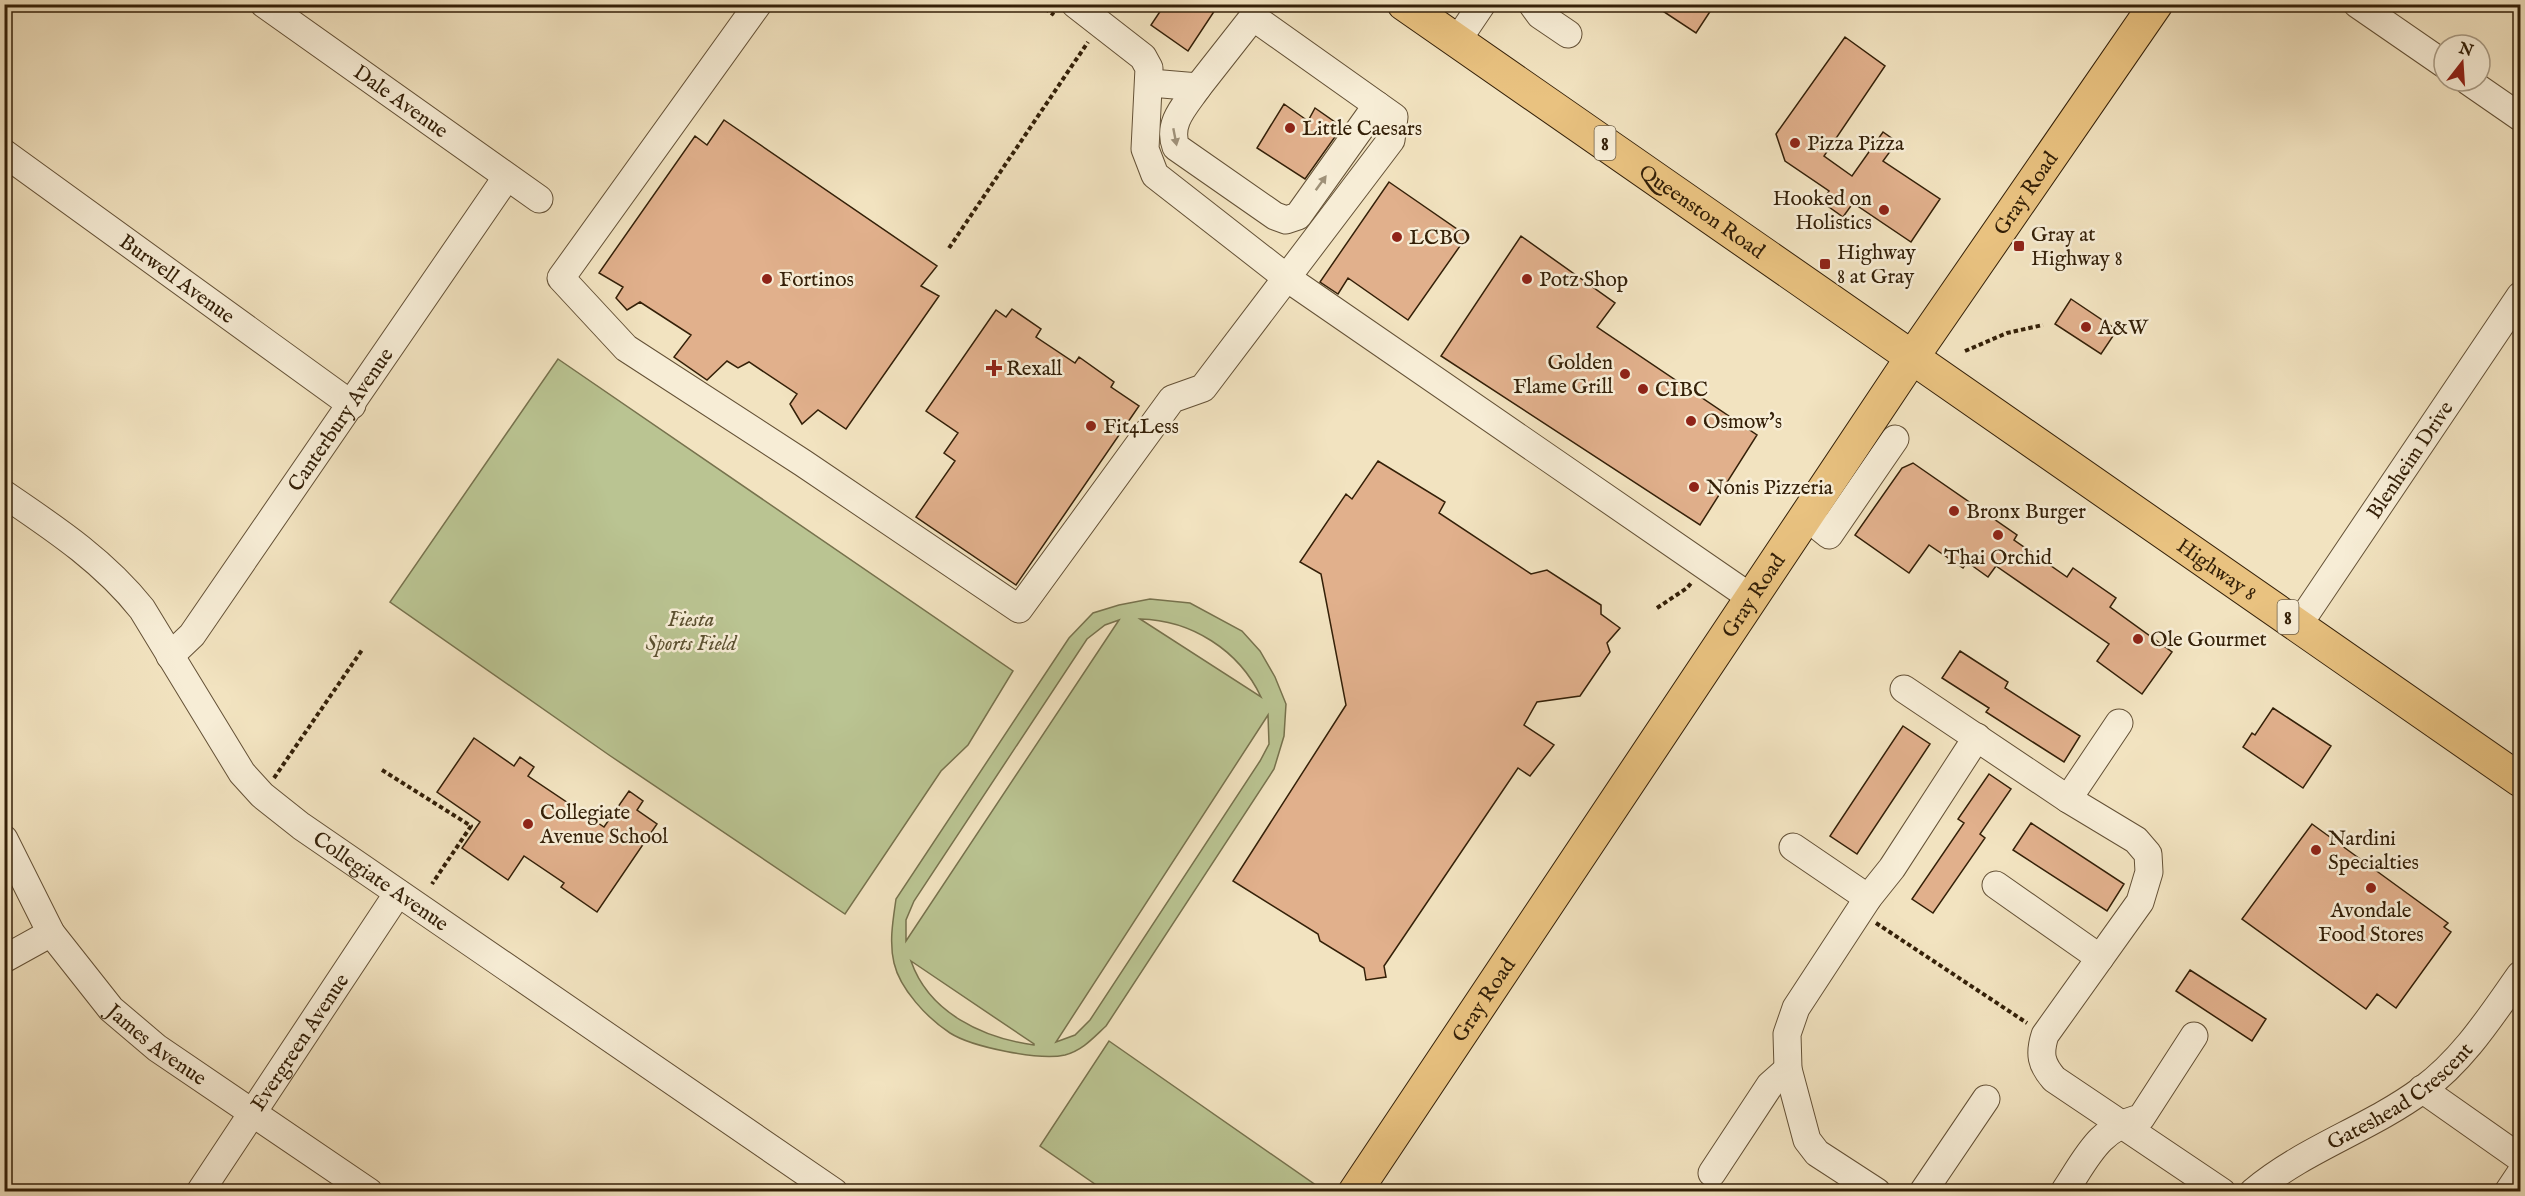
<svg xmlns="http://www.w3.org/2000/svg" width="2525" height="1196" viewBox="0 0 2525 1196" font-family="'IM FELL English',serif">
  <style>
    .green { fill: #bac492; stroke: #77724d; stroke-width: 1.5; fill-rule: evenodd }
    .building { fill: #e1b08c; stroke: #342008; stroke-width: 1.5 }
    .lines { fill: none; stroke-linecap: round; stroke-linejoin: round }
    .minor-casing { stroke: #645136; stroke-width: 29 }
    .major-casing { stroke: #342008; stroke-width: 35 }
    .path { stroke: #342008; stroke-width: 4; stroke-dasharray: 4.5 3; stroke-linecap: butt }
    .minor { stroke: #f7edd6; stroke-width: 27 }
    .major { stroke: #e9c280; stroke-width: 33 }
    .oneway { fill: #9f9179 }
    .poi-dot { fill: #8f2418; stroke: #f7edd6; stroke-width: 2 }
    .labels { text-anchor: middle; stroke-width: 5; stroke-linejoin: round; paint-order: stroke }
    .shield { fill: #f7edd6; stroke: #6e5e46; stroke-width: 1.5 }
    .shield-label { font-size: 20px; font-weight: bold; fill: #342008 }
    .street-label { font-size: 21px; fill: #342008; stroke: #f7edd6 }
    .poi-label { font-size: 21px; fill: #342008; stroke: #f7edd6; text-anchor: start }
    .park-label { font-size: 21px; font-style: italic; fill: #5c5131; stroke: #f7edd6 }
  </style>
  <rect width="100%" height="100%" fill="#f2e3c0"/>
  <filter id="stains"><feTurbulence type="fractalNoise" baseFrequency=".00333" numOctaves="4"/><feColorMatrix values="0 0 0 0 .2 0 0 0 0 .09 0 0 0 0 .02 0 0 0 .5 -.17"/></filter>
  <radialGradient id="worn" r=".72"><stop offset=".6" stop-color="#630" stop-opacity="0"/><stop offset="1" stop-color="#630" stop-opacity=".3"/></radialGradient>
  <path class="green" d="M558 359 1013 671 968 745 941 771 845 914 609 755 390 602Z
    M1150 599 1190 603 1242 631 1260 651 1275 677 1286 704 1284 736 1274 769 1106 1026C1093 1038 1083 1050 1065 1055 1040 1061 972 1047 950 1033 927 1018 900 989 894 963 889 942 893 920 896 899L1069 638 1093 613 1119 605ZM1140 619C1191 620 1239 650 1261 697ZM1119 620 906 941V920L914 901 1087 639 1105 625ZM1268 715 1269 744 1260 761 1090 1020 1075 1035 1056 1042ZM911 961 1034 1044V1045C983 1038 929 1013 911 961Z
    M1109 1041 1320 1188 1318 1191H1105L1040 1146Z"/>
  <path class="building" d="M1165 4H1219L1188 51 1151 25Z
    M1652 4H1715L1696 33Z
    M1845 37 1885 66 1824 156 1852 176 1883 132 1897 142 1883 161 1940 199 1911 242 1853 203 1843 217 1822 202 1829 191 1785 161 1776 134Z
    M1284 104 1308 121 1315 108 1342 127 1305 179 1257 148Z
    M724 120 937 266 921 286 939 296 846 429 818 410 802 424 790 404 797 394 749 362 738 368 727 361 707 380 674 357 691 335 640 302 627 310 616 298 623 287 599 273 695 136 707 145Z
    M1389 182 1467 236 1408 320 1348 278 1338 294 1320 282Z
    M1521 236 1615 303 1597 327 1757 435 1700 525 1441 356Z
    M2071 299 2117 330 2101 354 2055 324Z
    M1012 309 1041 329 1036 337 1075 363 1079 357 1114 382 1111 387 1139 406 1016 585 916 517 955 461 944 453 958 433 926 411 996 310 1006 317Z
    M1378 461 1445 502 1439 513 1531 574 1547 570 1601 605V614L1620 628 1607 643 1610 652 1580 696 1537 702 1524 725 1554 745 1530 776 1518 768 1384 966 1386 977 1366 980 1364 968 1320 941 1318 934 1233 881 1346 705 1321 574 1300 562 1346 494 1352 499Z
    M1913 463 2017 535 2014 540 2067 577 2073 568 2116 598 2110 607 2172 652 2142 694 2097 661 2109 644 1996 566 1988 577 1967 562 1963 568 1929 545 1909 573 1855 535 1902 468Z
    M1960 651 2008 682 2005 688 2080 736 2064 762 1986 712 1989 708 1942 678Z
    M2273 708 2331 746 2303 788 2243 747 2252 733 2255 735Z
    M1903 726 1930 744 1857 854 1830 836Z
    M474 738 514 766 520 757 534 767 528 776 604 827 629 791 643 801 637 810 657 824 597 912 561 887 564 883 524 856 508 880 462 848 480 822 437 792Z
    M1989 774 2011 789 1980 834 1985 838 1933 913 1912 899 1964 823 1958 819Z
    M2031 823 2124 884 2107 911 2013 850Z
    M2312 824 2448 923 2444 927 2451 932 2396 1008 2377 994 2366 1009 2242 919Z
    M2190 970 2266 1019 2252 1041 2176 991Z"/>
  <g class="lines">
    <g class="minor-casing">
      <g id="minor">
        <path id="s1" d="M264 4 539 199"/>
        <path d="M758 4 561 278 626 348 803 463 1019 609 1172 399 1203 388 1391 140 1394 117 1253 17 1198 87 1151 83"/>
        <path d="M1075 4 1143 57 1149 68 1145 149 1155 175 1287 278 1753 599"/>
        <path d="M1532 4 1540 15 1568 34"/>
        <path d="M2357 4 2444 64"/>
        <path d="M1457 41 1482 4"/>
        <path d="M2468 81 2520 117"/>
        <path d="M1198 87C1185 106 1167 123 1176 147L1275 216 1286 220 1298 216 1377 105"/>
        <path id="s2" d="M4 153 352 405"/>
        <path id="s3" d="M4 494C54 528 104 561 142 609L242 773 262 795 301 826 834 1192"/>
        <path d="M1808 518 1829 535 1895 439"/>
        <path id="s4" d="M2299 624 2520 296"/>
        <path id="s5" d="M170 656 192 635 506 178"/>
        <path d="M1904 689 2068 799 2136 840 2148 854 2149 872 2140 902 2045 1035C2039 1054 2041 1064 2054 1079L2222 1192"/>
        <path d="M2068 799 2119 723"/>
        <path id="s6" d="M4 839 51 933 111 1009 157 1048 369 1192"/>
        <path d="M1793 847 1868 898"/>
        <path d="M1996 885 2100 958"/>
        <path d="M4 959 51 933"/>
        <path d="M2422 1089 2520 1158"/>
        <path d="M1712 1173 1770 1085 1788 1069"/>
        <path id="s7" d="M200 1192 398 893"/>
        <path d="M1877 1192 1817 1153 1807 1140 1788 1069 1787 1034 1796 1008 1868 898 1892 868 1977 737"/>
        <path d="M1923 1192 1986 1099"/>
        <path d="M2064 1192C2087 1158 2098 1128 2141 1118L2194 1036"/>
        <path id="s8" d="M2253 1192C2304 1149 2369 1129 2422 1090 2464 1059 2491 1016 2520 975"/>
        <path d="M2508 1192 2520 1174"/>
      </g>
    </g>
    <g class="major-casing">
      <g id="major">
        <path id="s9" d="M1404 4 2520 780"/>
        <path id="s10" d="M1355 1192 1911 359 2156 4"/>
      </g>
    </g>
    <path class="path" d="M1039 4 1054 15
      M949 248 1088 42
      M1965 351 2007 333 2043 325
      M1657 608 1687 588 1692 582
      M382 770 471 826 432 884
      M274 778 362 650
      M1876 923 2027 1023"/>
    <use href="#minor" class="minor"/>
    <use href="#major" class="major"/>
  </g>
  <defs><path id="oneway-solid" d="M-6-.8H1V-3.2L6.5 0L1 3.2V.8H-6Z" transform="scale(1.5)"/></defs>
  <g class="oneway">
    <use href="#oneway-solid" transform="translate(1175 137) rotate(79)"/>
    <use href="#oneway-solid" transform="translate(1321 183) rotate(-54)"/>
  </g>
  <g class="poi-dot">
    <circle cx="1290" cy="128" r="6"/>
    <circle cx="1795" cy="143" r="6"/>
    <circle cx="1884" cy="210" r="6"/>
    <circle cx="1397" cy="237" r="6"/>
    <rect x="2013" y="240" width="12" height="12" rx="3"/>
    <rect x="1819" y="258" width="12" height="12" rx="3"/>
    <circle cx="767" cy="279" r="6"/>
    <circle cx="1527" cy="279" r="6"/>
    <circle cx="2086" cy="327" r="6"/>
    <path d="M991 359h6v6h6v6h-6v6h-6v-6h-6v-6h6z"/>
    <circle cx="1625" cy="374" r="6"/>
    <circle cx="1643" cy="389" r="6"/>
    <circle cx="1691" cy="421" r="6"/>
    <circle cx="1091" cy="426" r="6"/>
    <circle cx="1694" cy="487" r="6"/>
    <circle cx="1954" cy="511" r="6"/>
    <circle cx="1998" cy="535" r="6"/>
    <circle cx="2138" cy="639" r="6"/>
    <circle cx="528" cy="824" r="6"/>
    <circle cx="2316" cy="850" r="6"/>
    <circle cx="2371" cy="888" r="6"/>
  </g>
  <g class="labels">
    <g class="shield">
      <rect x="1594.5" y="126" width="21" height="34" rx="4.5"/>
      <rect x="2277.5" y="600" width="21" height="34" rx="4.5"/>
    </g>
    <g class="shield-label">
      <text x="1605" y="150">8</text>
      <text x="2288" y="624">8</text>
    </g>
    <g class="street-label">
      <text dy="7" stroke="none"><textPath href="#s1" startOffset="168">Dale Avenue</textPath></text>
      <text dy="7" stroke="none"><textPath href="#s10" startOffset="1203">Gray Road</textPath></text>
      <text dy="7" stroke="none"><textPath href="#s9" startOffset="363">Queenston Road</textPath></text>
      <text dy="7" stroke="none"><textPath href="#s2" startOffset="214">Burwell Avenue</textPath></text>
      <text dy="7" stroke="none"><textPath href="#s5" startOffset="292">Canterbury Avenue</textPath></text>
      <text dy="7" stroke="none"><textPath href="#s4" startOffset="198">Blenheim Drive</textPath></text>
      <text dy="7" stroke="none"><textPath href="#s9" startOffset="990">Highway 8</textPath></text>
      <text dy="7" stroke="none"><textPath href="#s10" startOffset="717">Gray Road</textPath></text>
      <text dy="7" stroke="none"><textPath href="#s3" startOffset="549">Collegiate Avenue</textPath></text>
      <text dy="7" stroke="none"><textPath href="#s10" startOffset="231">Gray Road</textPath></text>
      <text dy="7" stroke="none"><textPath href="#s6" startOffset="260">James Avenue</textPath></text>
      <text dy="7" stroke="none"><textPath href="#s7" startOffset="180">Evergreen Avenue</textPath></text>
      <text dy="7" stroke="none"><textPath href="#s8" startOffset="176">Gateshead Crescent</textPath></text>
    </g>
    <g class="poi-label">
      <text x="1302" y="135">Little Caesars</text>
      <text x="1807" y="150">Pizza Pizza</text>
      <text x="1872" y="205" text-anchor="end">Hooked on<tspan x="1872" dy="24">Holistics</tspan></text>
      <text x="2031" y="241">Gray at<tspan x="2031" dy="24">Highway 8</tspan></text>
      <text x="1409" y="244">LCBO</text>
      <text x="1837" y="259">Highway<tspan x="1837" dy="24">8 at Gray</tspan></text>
      <text x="779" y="286">Fortinos</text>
      <text x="1539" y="286">Potz Shop</text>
      <text x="2098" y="334">A&amp;W</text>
      <text x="1613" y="369" text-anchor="end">Golden<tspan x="1613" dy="24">Flame Grill</tspan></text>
      <text x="1006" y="375">Rexall</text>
      <text x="1655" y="396">CIBC</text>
      <text x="1703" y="428">Osmow's</text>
      <text x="1103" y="433">Fit4Less</text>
      <text x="1706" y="494">Nonis Pizzeria</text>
      <text x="1966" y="518">Bronx Burger</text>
      <text x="1998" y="564" text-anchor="middle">Thai Orchid</text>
      <text x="2150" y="646">Ole Gourmet</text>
      <text x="540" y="819">Collegiate<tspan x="540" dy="24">Avenue School</tspan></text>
      <text x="2328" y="845">Nardini<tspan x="2328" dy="24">Specialties</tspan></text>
      <text x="2371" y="917" text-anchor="middle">Avondale<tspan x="2371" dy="24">Food Stores</tspan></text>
    </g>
    <g class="park-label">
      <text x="691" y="626">Fiesta<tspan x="691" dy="24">Sports Field</tspan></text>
    </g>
  </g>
  <rect width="2525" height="1196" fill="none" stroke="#f2e3c0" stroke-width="24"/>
  <rect x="6" y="6" width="2513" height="1184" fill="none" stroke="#342008" stroke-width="3"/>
  <rect x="12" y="12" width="2501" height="1172" fill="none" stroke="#342008" stroke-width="1.5"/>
  <g transform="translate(2462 63) rotate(17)"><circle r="28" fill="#f7edd6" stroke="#a99b84" stroke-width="1.5"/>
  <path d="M0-4.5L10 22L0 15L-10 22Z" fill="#8f2418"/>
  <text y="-9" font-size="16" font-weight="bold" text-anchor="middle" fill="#342008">N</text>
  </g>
  <rect width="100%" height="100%" filter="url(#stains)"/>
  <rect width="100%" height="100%" fill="url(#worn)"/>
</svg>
